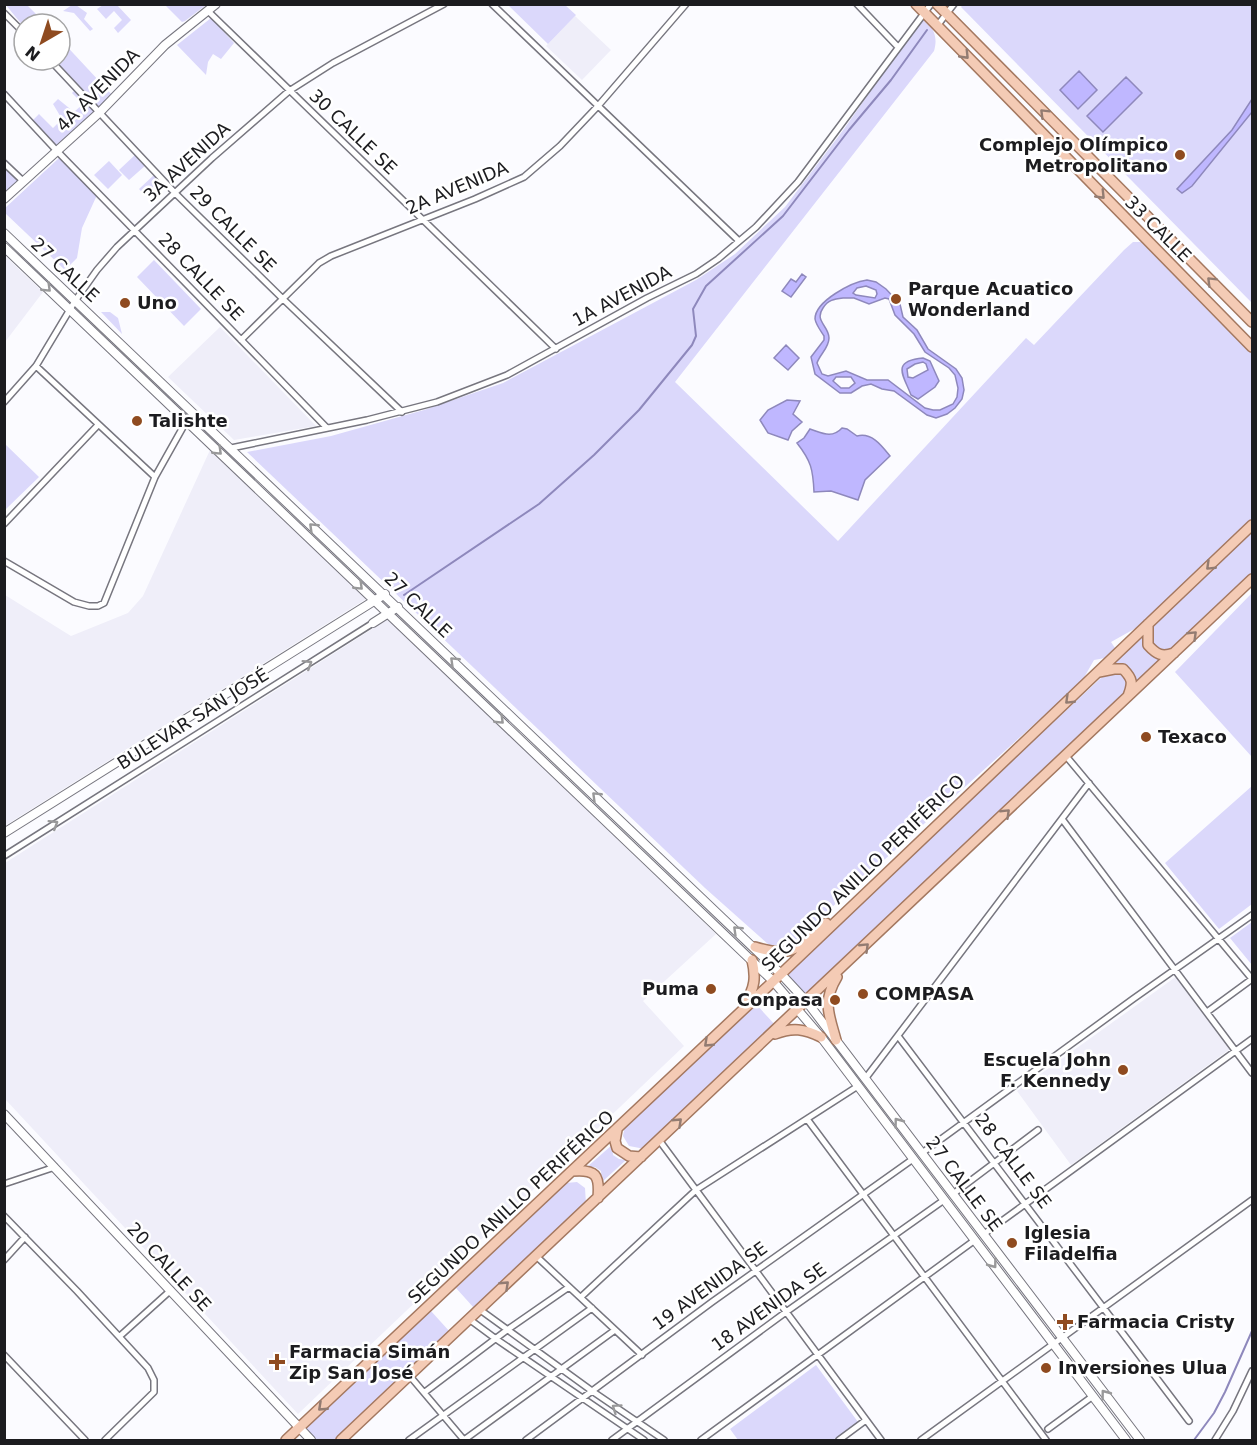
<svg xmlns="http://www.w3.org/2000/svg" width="1257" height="1445" viewBox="0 0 1257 1445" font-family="'DejaVu Sans',sans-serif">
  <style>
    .built { fill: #efeef9 }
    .green { fill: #dbd8fb }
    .water { fill: #bfb7ff; stroke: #8e88bc; stroke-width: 1.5; fill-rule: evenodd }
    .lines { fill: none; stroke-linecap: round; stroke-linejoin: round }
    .stream { stroke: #8e88bc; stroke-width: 2 }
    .street-casing { stroke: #77767f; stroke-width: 8 }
    .secondary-casing { stroke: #77767f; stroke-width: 10 }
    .primary-casing { stroke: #a47860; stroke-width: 12 }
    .street { stroke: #fff; stroke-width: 5 }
    .secondary { stroke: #fff; stroke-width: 8 }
    .primary { stroke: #f4cbb5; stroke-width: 9 }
    .oneway { stroke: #937c72 }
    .oneway2 { stroke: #99999a }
    .poi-dot { fill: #8f4b20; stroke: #fff; stroke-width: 2 }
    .labels { text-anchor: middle; stroke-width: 5; stroke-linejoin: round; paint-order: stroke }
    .street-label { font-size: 18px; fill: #1c1c1f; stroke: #fff }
    .poi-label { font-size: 18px; font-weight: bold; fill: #1c1c1f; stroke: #fff; text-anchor: start }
  </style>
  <rect width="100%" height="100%" fill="#fbfbff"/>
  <path class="built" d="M575 16 611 50 582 80 546 46Z
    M4 255 43 292 5 342H4Z
    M220 327 316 426 234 440 168 377Z
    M210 450 366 599 6 825 5 595 71 636 128 613 143 596Z
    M388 619 716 934 643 1001 684 1046 298 1414 5 1099V863Z
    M1177 976 1230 1049 1071 1165 1017 1091Z"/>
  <path class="green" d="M5 4 27 5 46 24H24V27Z
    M963 4 1252 5V303L961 7Z
    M72 5H76L87 13 84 19 93 29 90 31 74 13 63 11Z
    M103 5H117L131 20 118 33 114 28 122 20 114 11 106 19 97 9Z
    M165 5H206L185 21 182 22Z
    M508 5H565L576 15 548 44Z
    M211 18 234 43 221 59 213 54 208 62 206 75 177 45Z
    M925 18C934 30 938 37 934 51L675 382 838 541 1026 338 1034 345 1124 250 1133 242H1141L1225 323 1226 326 1239 341 1246 343 1252 350V519L1136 628 1111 642 1115 648 1105 658 1094 660 1082 681 789 946 769 945 705 888 247 452 331 436 424 410 503 383 696 280 735 254 785 207 844 129 907 39Z
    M60 39 114 97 59 149 32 121 39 114 53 128 62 119 53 104 58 99 74 112 83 104 72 93 74 91 70 87 74 83 85 92 55 60H60Z
    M136 154 146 165 129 180 119 170Z
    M59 158 97 195 82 228 77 258 65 270 5 213 4 209Z
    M109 161 122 175 108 189 94 175Z
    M5 165 19 181 5 195Z
    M155 174 161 180 145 195 139 189Z
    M154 260 201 309 184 326 137 277Z
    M101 312H110L118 318 122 334Z
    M5 444 39 477 5 510Z
    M1252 528V578L1165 655 1150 645 1151 627Z
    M1252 593V757L1175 672Z
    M1145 634 1146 647 1168 659 1134 691 1132 677 1109 667Z
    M1119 673 1128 679 1125 696 807 1001 783 974 1102 677Z
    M1252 786V904L1219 929 1165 863Z
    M1252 922V965L1230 938Z
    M755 1003 776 1026 645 1149 629 1146 623 1136 625 1126Z
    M612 1145 613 1155 619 1159 626 1160 602 1182 601 1171 595 1167H587Z
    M577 1182 585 1188 586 1204 474 1308 456 1288 566 1183Z
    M431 1311 450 1332 336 1440H316L305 1429Z
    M816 1365 858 1422 833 1440H738L730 1429Z"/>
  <path class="water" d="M1079 71 1097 90 1078 109 1060 90Z
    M1126 77 1142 93 1103 132 1087 116Z
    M1252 99V112L1192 186 1182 193 1177 189 1232 130Z
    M802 274 806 277 791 297 782 291 791 279 796 282Z
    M867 280 876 282 886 289 900 304 903 317 917 330 928 349 956 369 962 378 964 390 962 399 955 408 947 414 936 418 927 415 894 391 882 389 871 384 862 386 851 393H840L815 374 811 357 824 340V336C821 331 816 325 815 319 815 301 852 282 867 280ZM866 286 876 290 877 294 875 298 856 295 853 293 857 288ZM843 298H854L869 304 885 298 889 299 895 315 914 334 925 352 949 368 955 375 958 388 957 397 953 404 940 410H933L925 408 888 380H867L846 371 828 376 822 374 817 363C820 354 829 348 829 338 829 326 814 321 823 308 828 300 834 299 843 298ZM836 377H851L855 383 849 388H841L833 381Z
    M786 345 799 358 788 370 774 358Z
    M923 358 930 361 939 381 935 387 918 399 911 395C904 376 890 361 923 358ZM923 362 926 364 928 370 913 378 908 377 907 369 915 364Z
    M787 400 800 401 793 414 802 422 792 431 788 440 768 433 760 420 768 410Z
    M842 428 847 429 857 436C872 432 882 446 890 456L865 480 858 500 831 491 814 492C813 469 811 461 797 443L804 438 810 429C822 433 832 439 842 428Z"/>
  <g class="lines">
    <path class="stream" d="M404 595 539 504 594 455 639 410 692 345 696 336 693 309 706 286 783 216 849 130 891 80 927 30
      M1194 1440 1214 1413 1225 1392 1252 1331"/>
    <g class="street-casing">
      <path id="street" d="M492 4 739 241
        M857 4 898 47
        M208 11 556 349
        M4 13 24 33
        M937 26 954 4
        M50 60 175 193 283 299 402 412
        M4 94 57 151 327 428
        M4 163 23 181
        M241 340 319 263 331 256 475 199 524 177 560 146 598 106 686 4
        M36 366 155 477
        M4 402 36 366 75 301 97 270 117 247 212 158 289 91 333 63 444 4
        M231 448 367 420 437 402 507 375 647 298 696 274 718 259 756 227 798 182 931 4
        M4 524 98 425
        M4 561 74 602 89 606H98L104 603 155 477 187 420
        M1066 756 1252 979
        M1062 819 1252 1073
        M4 856 373 623
        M1207 1012 1252 979
        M898 1036 1189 1421
        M865 1079 1089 783
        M807 1119 1046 1440
        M659 1140 881 1440
        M922 1153 1133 999 1252 915
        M4 1184 55 1167
        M953 1194 1038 1130
        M4 1216 77 1291 148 1368 154 1380V1392L105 1440
        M984 1234 1252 1039
        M536 1256 642 1355
        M4 1260 25 1237
        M581 1297 696 1190 858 1086
        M479 1309 592 1391 664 1440
        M469 1319 496 1339 644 1440
        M120 1336 171 1290
        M4 1355 85 1440
        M409 1375 464 1440
        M425 1392 507 1330 569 1287
        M1048 1429 1093 1396
        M409 1440 592 1308
        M464 1440 615 1330
        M526 1440 712 1302 913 1159
        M612 1440 786 1312 944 1200
        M701 1440 975 1240
        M839 1440 866 1420
        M921 1440 1252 1200
        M1215 1440 1233 1411 1252 1371"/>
    </g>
    <g class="secondary-casing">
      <path id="secondary" d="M4 199 100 112 165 45 216 4
        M4 233 781 974 807 1002 1140 1440
        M4 247 773 981 821 1037 1126 1440
        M373 623 398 607
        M4 833 385 594
        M4 1114 311 1440"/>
    </g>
    <g class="primary-casing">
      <path id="primary" d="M916 4 1252 347
        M937 4 1252 322
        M1148 624V645C1157 655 1162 657 1174 653
        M1099 672 1114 669H1123C1133 679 1133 683 1128 696
        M755 947C794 959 797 948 826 923
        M745 1003C755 988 756 977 752 960
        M775 1034C793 1027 804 1029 821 1037
        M836 1040C829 1014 822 1002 837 977
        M617 1130 615 1141 617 1148 629 1156 641 1157
        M572 1171C596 1169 600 1175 598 1198
        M286 1440 781 974 1252 525
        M341 1440 1252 579"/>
    </g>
    <use href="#street" class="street"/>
    <use href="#secondary" class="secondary"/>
    <use href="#primary" class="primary"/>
  </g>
  <defs><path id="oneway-chevron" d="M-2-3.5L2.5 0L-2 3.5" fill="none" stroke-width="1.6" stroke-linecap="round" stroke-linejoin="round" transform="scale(1.5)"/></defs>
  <g class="oneway">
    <use href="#oneway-chevron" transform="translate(965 55) rotate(46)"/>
    <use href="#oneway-chevron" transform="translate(1044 113) rotate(-135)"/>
    <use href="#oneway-chevron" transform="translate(1101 195) rotate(46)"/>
    <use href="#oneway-chevron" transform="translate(1211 281) rotate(-135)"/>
    <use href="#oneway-chevron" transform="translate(1210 566) rotate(136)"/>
    <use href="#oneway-chevron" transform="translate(1193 635) rotate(-44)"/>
    <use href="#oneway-chevron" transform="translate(1069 700) rotate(136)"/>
    <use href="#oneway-chevron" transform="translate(1006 813) rotate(-44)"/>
    <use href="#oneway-chevron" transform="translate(865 947) rotate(-44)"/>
    <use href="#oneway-chevron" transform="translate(708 1043) rotate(137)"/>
    <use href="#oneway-chevron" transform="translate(678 1122) rotate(-43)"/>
    <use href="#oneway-chevron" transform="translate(505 1285) rotate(-43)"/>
    <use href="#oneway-chevron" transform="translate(322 1407) rotate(137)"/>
  </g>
  <g class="oneway2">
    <use href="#oneway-chevron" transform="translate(47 288) rotate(44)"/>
    <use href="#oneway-chevron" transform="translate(218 451) rotate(44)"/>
    <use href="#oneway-chevron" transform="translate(313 527) rotate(-136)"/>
    <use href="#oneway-chevron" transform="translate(359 586) rotate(44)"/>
    <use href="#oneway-chevron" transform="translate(454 661) rotate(-136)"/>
    <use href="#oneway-chevron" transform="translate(308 664) rotate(-32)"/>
    <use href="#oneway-chevron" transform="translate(500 720) rotate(44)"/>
    <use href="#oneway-chevron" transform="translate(596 796) rotate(-136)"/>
    <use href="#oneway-chevron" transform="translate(54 824) rotate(-32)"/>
    <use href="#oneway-chevron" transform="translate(737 930) rotate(-136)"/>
    <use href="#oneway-chevron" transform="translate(898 1122) rotate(-127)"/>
    <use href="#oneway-chevron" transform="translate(993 1264) rotate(53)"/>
    <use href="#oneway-chevron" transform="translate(1105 1394) rotate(-127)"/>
    <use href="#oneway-chevron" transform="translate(616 1408) rotate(-145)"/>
  </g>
  <g class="poi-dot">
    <circle cx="1180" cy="155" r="6"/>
    <circle cx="896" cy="299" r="6"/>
    <circle cx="125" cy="303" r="6"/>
    <circle cx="137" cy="421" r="6"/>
    <circle cx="1146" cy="737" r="6"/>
    <circle cx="711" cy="989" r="6"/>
    <circle cx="863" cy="994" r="6"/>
    <circle cx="835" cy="1000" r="6"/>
    <circle cx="1123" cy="1070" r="6"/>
    <circle cx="1012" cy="1243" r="6"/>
    <path d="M1062 1313h6v6h6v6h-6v6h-6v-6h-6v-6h6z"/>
    <path d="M274 1353h6v6h6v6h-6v6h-6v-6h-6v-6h6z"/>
    <circle cx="1046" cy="1368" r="6"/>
  </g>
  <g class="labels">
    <g class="street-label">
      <text transform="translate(98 90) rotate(-45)" y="6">4A AVENIDA</text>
      <text transform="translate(353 132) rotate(44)" y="6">30 CALLE SE</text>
      <text transform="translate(187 162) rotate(-42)" y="6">3A AVENIDA</text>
      <text transform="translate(457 188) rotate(-23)" y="6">2A AVENIDA</text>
      <text transform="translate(233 229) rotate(45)" y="6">29 CALLE SE</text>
      <text transform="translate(1158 229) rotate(45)" y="6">33 CALLE</text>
      <text transform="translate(65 270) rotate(43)" y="6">27 CALLE</text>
      <text transform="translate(201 277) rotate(46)" y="6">28 CALLE SE</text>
      <text transform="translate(622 296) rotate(-28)" y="6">1A AVENIDA</text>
      <text transform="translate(418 605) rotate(44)" y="6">27 CALLE</text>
      <text transform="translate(193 719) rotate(-32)" y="6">BULEVAR SAN JOSÉ</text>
      <text transform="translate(863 873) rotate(-44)" y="6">SEGUNDO ANILLO PERIFÉRICO</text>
      <text transform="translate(1013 1161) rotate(53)" y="6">28 CALLE SE</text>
      <text transform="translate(964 1184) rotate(53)" y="6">27 CALLE SE</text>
      <text transform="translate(511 1207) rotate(-43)" y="6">SEGUNDO ANILLO PERIFÉRICO</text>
      <text transform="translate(169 1267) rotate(47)" y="6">20 CALLE SE</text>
      <text transform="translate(710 1286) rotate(-36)" y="6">19 AVENIDA SE</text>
      <text transform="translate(769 1307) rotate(-36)" y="6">18 AVENIDA SE</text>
    </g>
    <g class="poi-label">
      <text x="1168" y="151" text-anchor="end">Complejo Olímpico<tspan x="1168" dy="21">Metropolitano</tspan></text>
      <text x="908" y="295">Parque Acuatico<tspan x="908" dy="21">Wonderland</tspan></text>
      <text x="137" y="309">Uno</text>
      <text x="149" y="427">Talishte</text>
      <text x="1158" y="743">Texaco</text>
      <text x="699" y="995" text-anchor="end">Puma</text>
      <text x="875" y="1000">COMPASA</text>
      <text x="823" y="1006" text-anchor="end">Conpasa</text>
      <text x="1111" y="1066" text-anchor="end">Escuela John<tspan x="1111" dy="21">F. Kennedy</tspan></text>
      <text x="1024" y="1239">Iglesia<tspan x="1024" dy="21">Filadelfia</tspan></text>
      <text x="1077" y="1328">Farmacia Cristy</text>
      <text x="289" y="1358">Farmacia Simán<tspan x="289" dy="21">Zip San José</tspan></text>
      <text x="1058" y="1374">Inversiones Ulua</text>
    </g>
  </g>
  <rect width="1257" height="1445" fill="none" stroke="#1c1c1f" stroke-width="12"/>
  <g transform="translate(42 42) rotate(219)"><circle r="28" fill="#ffffff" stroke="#a4a4a5" stroke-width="1.5"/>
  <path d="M0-4.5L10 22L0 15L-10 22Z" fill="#8f4b20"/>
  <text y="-9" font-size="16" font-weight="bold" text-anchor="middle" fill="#1c1c1f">N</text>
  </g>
</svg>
